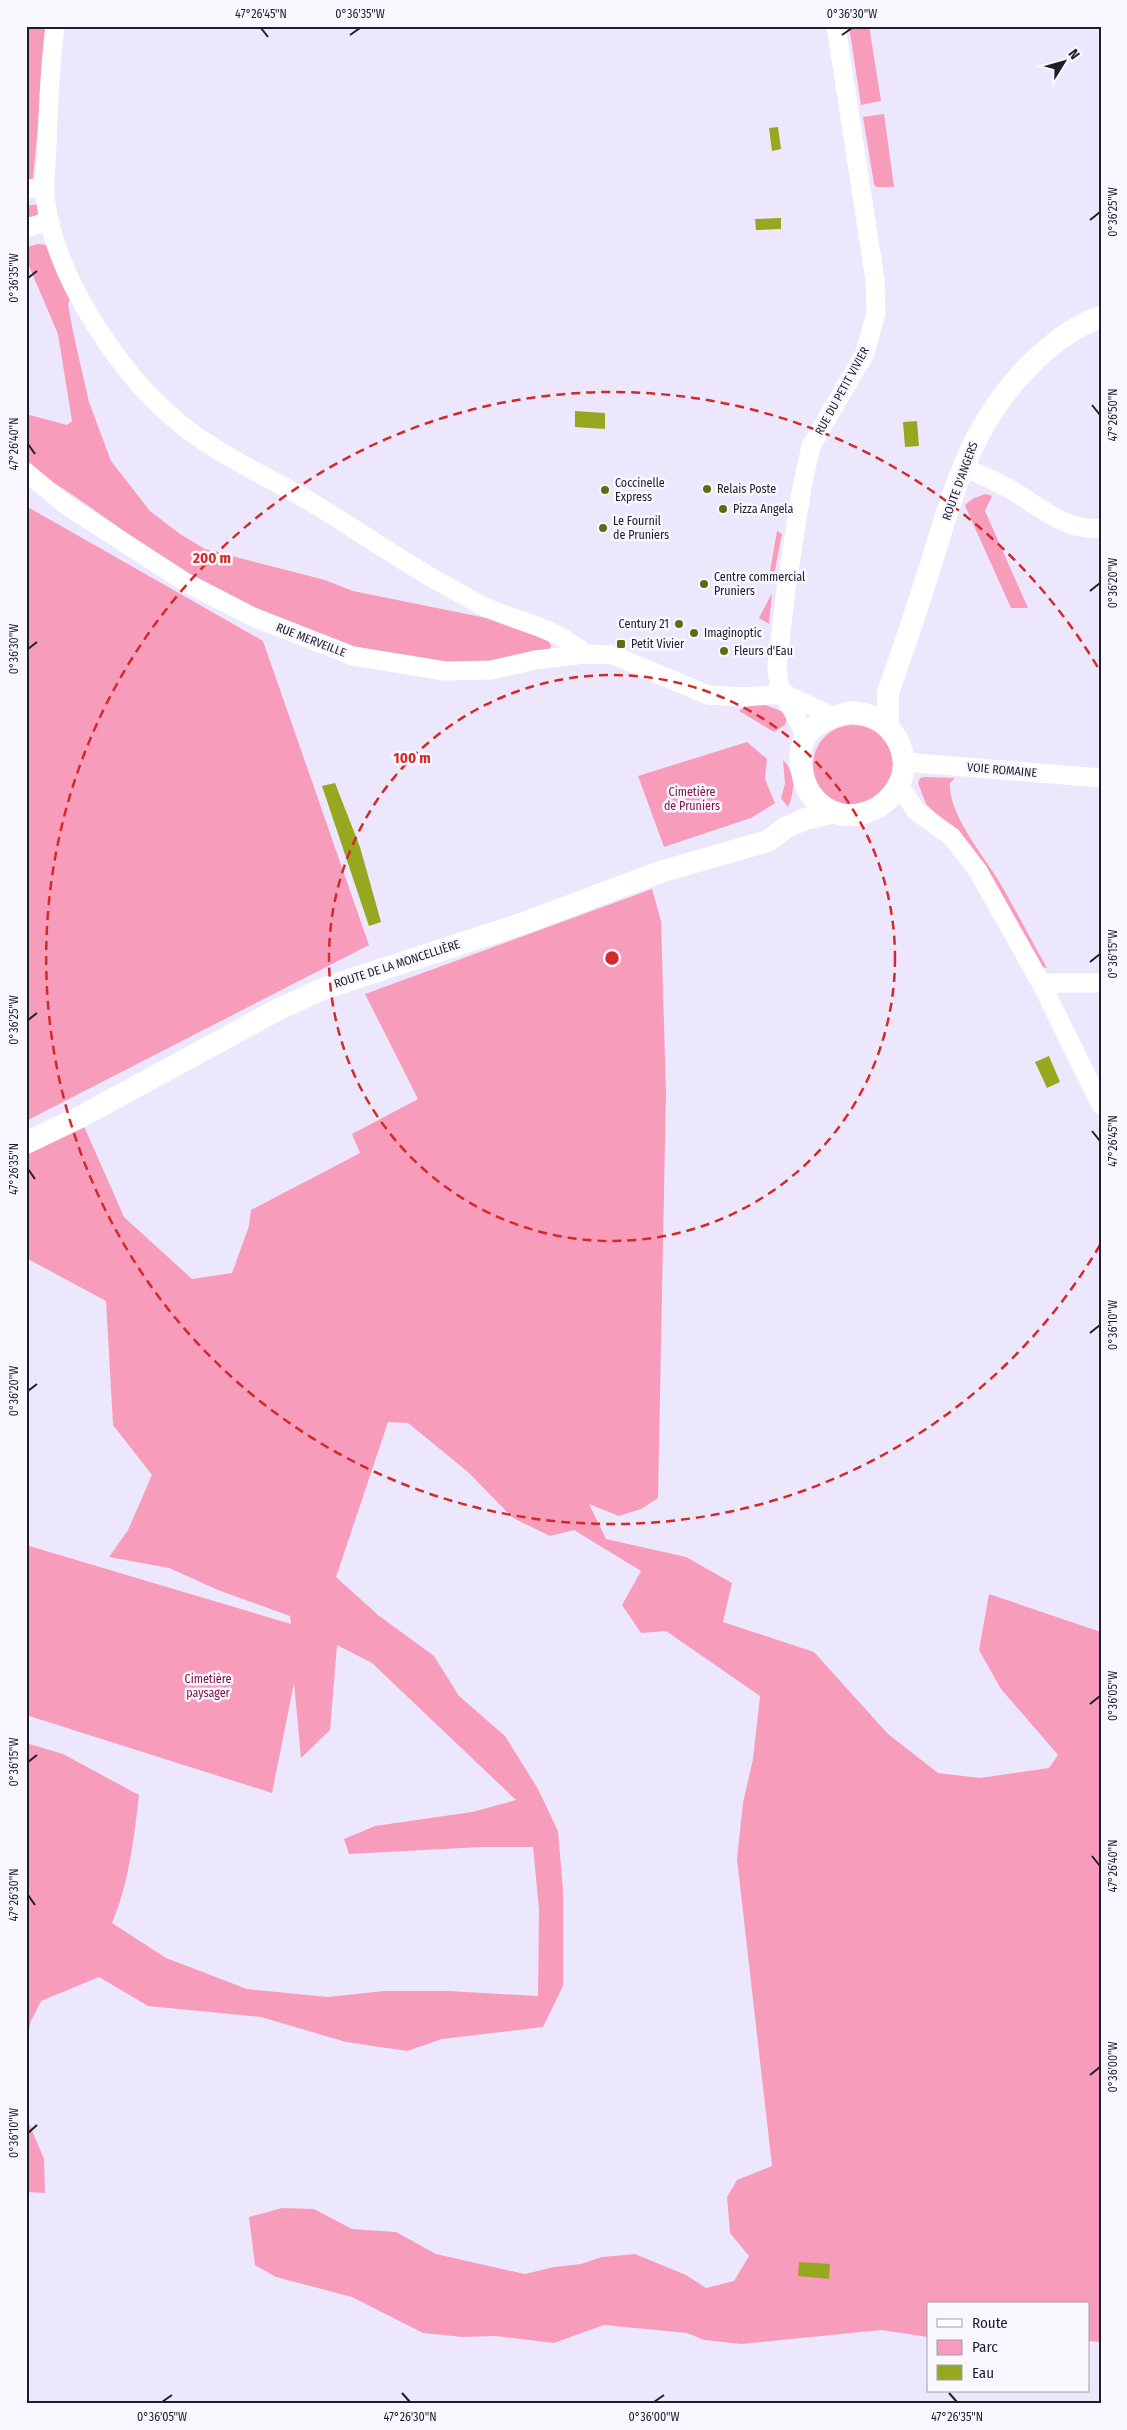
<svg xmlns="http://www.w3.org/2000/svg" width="1127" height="2430" viewBox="0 0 1127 2430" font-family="'Fira Sans Condensed',sans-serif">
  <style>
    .green { fill: #f89cbc }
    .water { fill: #95a81f }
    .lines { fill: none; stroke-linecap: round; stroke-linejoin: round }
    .minor { stroke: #fff; stroke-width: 19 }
    .tertiary { stroke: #fff; stroke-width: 22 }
    .ticks { fill: none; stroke: #201c2a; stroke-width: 2 }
    .ring { fill: none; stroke: #d62828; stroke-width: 2.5; stroke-dasharray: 9 6 }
    .poi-dot { fill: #5f6b13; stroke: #f9f7ff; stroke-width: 2 }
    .labels { text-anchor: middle; stroke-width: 5; stroke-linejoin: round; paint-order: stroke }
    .street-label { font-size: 12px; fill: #201c2a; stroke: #f9f7ff }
    .poi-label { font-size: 12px; fill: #201c2a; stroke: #f9f7ff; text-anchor: start }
    .park-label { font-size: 12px; fill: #82184a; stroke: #f9f7ff }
    .centre { fill: #d62828; stroke: #f9f7ff; stroke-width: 2.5 }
    .ring-label { font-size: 15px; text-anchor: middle; font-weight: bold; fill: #d62828; stroke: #f9f7ff; stroke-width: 5; stroke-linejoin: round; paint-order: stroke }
    .neatline { fill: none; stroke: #201c2a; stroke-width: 2 }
    .ticks-label { font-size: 12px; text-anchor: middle; fill: #201c2a }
  </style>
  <rect width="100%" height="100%" fill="#ede7fe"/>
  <path class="green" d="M26 26H47L33 179 26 180Z
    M849 26H869L881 101 861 105Z
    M884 114 894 187H876L874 184 863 117Z
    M40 204 43 215 26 219V206Z
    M38 244 53 246 71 297 68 304 73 332 89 402 111 461 150 511 180 534 205 549 325 580 353 591 496 620 547 640 551 645 550 652C514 658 478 666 441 663 360 658 245 612 177 567 126 535 78 495 26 466V414L67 425 72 421 58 334 26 259V247Z
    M986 494 992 496 985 511 1028 608H1011L966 508 965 505 974 498Z
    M26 506 263 641 369 945 26 1121Z
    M777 531 782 534 774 575 770 571Z
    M772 593 769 624 759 618Z
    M754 705H766L788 714 785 725 774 732 739 711 744 707Z
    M813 765a40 40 0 1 1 80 0a40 40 0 1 1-80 0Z
    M747 742 767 759 765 779 775 803 751 818 664 847 638 776Z
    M783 760C796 773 795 791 788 807L781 798 785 784Z
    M925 777 955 778 950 783C948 816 987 859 1003 888 1018 914 1032 942 1047 968L1038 966 954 831 926 804 918 783 920 778Z
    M652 889 661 921 666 1092 658 1498 641 1509 619 1516 589 1504 606 1539 686 1557 732 1583 723 1622 814 1652 888 1734 938 1773 980 1778 1049 1768 1058 1755 1001 1689 979 1650 989 1594 1101 1632V2342L1088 2341V2304H928V2337L881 2330 741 2344 704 2340 687 2333 604 2325 554 2343 495 2336 463 2337 423 2333 352 2297 276 2277 255 2265 249 2217 282 2208 314 2209 352 2229 396 2232 436 2254 525 2274 554 2267 581 2264 602 2257 635 2254 686 2275 706 2288 734 2281 749 2256 730 2233 727 2197 737 2180 772 2166 737 1859 743 1803 753 1759 760 1696 666 1631 641 1633 622 1605 641 1571 574 1530 550 1536 513 1518 468 1472 408 1423 388 1422 336 1577 378 1615 434 1656 459 1696 505 1736 538 1789 558 1831 563 1890V1986L543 2027 442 2039 407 2051 346 2042 261 2017 148 2006 99 1977 41 2001 31 2021 26 2041V1743L63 1754 139 1795C134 1838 129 1883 112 1923L166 1958 247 1989 328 1997 384 1991H448L538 1996 539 1910 533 1847H481L349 1854 344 1839 375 1826 472 1812 516 1800 372 1663 337 1645 330 1730 301 1758 294 1683 272 1793 26 1715V1545L291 1624 290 1616 218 1590 169 1568 109 1557 128 1530 152 1475 113 1425 106 1301 26 1258V1152L83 1124 124 1217 192 1279 232 1273 249 1226 251 1210 360 1153 352 1134 418 1099 365 994Z
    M26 2108 27 2119 44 2159 45 2193 26 2192Z"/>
  <path class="water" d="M778 127 781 149 772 151 769 128Z
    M781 218V229L756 230 755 219Z
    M575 411 605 413V429L575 427Z
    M917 421 919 446 905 447 903 422Z
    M335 783 360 847 381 922 369 926 322 786Z
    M1049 1056 1060 1082 1047 1088 1035 1062Z
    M799 2262 830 2264 829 2279 798 2276Z"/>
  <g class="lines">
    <path class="minor" d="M55 26C50 67 48 108 47 149 46 167 43 186 46 204 57 280 120 374 178 422 219 456 267 476 311 502 356 529 398 559 443 584 458 592 472 601 487 608 520 622 559 629 585 654
      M26 189 45 187
      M26 228 50 221
      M963 467C977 473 992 479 1006 487 1035 502 1065 533 1101 528
      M26 472 66 505 185 582 251 616 353 656 445 671 491 670 535 660 585 654 613 655 708 695 745 697 785 694 832 716
      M806 736 779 685 777 667 786 589 802 487 811 446 865 353 876 313 875 280 836 26
      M904 762 1101 778
      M899 785 916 811 952 837 978 871 1041 983 1101 1105
      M1041 983H1101"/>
    <path class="tertiary" d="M852 712C859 713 865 714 871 716 896 725 911 758 900 782 886 813 846 827 818 803 802 789 795 754 806 736 816 721 836 715 852 712Z
      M888 727V692C903 651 917 609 930 567 955 487 972 420 1035 360 1053 343 1076 325 1101 317
      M26 1143 82 1116 279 1009 325 988 524 923 660 872 768 841 785 828 805 819 834 812"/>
  </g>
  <path class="ticks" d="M261 28 268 37M350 35 360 28M842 35 852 28M1090 220 1100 212M28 278 37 271M1092 405 1100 415M28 444 35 454M1090 591 1100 583M28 649 37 642M1090 962 1100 954M28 1020 37 1013M1092 1131 1100 1141M28 1169 35 1179M1090 1333 1100 1325M28 1391 37 1384M1090 1704 1100 1696M28 1762 37 1755M1092 1856 1100 1866M28 1895 35 1905M1090 2075 1100 2067M28 2133 37 2125M402 2393 410 2402M949 2393 957 2402M162 2402 172 2395M654 2402 664 2395"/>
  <g class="ring">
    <circle cx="612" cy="958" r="283"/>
    <path d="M1100 1245A566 566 0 1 1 1100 671"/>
  </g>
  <g class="poi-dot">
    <circle cx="707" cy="489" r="5"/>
    <circle cx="605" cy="490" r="5"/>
    <circle cx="723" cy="509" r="5"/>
    <circle cx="603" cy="528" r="5"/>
    <circle cx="704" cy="584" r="5"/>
    <circle cx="679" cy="624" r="5"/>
    <circle cx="694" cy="633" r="5"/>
    <rect x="616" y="639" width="10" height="10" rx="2.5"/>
    <circle cx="724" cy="651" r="5"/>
  </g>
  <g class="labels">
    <g class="street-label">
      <text transform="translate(842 391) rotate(-61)" y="4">RUE DU PETIT VIVIER</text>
      <text transform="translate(960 481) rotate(-70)" y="4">ROUTE D'ANGERS</text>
      <text transform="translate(311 640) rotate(21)" y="4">RUE MERVEILLE</text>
      <text transform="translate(1002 770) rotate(5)" y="4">VOIE ROMAINE</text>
      <text transform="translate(397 964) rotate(-18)" y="4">ROUTE DE LA MONCELLIÈRE</text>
    </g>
    <g class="poi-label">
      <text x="615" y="487">Coccinelle<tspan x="615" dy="14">Express</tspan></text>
      <text x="717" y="493">Relais Poste</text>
      <text x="733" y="513">Pizza Angela</text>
      <text x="613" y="525">Le Fournil<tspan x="613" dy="14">de Pruniers</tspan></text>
      <text x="714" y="581">Centre commercial<tspan x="714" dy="14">Pruniers</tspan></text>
      <text x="669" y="628" text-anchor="end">Century 21</text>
      <text x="704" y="637">Imaginoptic</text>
      <text x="631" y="648">Petit Vivier</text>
      <text x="734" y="655">Fleurs d'Eau</text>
    </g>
    <g class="park-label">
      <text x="692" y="796">Cimetière<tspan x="692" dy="14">de Pruniers</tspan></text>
      <text x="208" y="1683">Cimetière<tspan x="208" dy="14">paysager</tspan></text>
    </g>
  </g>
  <circle cx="612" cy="958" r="8" class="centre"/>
  <g class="ring-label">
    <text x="212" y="563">200 m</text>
    <text x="412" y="763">100 m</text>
  </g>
  <rect width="1127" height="2430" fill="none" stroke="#f9f7ff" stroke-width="55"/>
  <rect x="927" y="2302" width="162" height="90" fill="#f9f7ff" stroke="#a29faa"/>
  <rect x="937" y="2319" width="25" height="8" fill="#ffffff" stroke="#a29faa"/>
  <text x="972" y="2328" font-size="15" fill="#201c2a">Route</text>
  <rect x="937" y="2340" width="25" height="15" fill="#f89cbc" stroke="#a29faa"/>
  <text x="972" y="2352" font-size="15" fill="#201c2a">Parc</text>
  <rect x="937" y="2365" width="25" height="15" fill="#95a81f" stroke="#a29faa"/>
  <text x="972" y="2378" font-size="15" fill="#201c2a">Eau</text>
  <g transform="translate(1064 62) rotate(53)" stroke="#f9f7ff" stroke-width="4" paint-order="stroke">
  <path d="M0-4L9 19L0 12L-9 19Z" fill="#201c2a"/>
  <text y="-8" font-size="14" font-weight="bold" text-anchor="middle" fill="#201c2a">N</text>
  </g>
  <rect x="28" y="28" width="1072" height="2374" class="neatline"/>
  <g class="ticks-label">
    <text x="261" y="18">47°26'45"N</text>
    <text x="360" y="18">0°36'35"W</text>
    <text x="852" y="18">0°36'30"W</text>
    <text transform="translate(1113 212) rotate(-90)" y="4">0°36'25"W</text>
    <text transform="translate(14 278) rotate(-90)" y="4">0°36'35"W</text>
    <text transform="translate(1113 415) rotate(-90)" y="4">47°26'50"N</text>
    <text transform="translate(14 444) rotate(-90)" y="4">47°26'40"N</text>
    <text transform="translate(1113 583) rotate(-90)" y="4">0°36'20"W</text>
    <text transform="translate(14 649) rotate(-90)" y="4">0°36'30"W</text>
    <text transform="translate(1113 954) rotate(-90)" y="4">0°36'15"W</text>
    <text transform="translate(14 1020) rotate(-90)" y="4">0°36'25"W</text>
    <text transform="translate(1113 1141) rotate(-90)" y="4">47°26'45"N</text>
    <text transform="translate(14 1169) rotate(-90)" y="4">47°26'35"N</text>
    <text transform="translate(1113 1325) rotate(-90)" y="4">0°36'10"W</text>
    <text transform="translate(14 1391) rotate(-90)" y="4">0°36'20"W</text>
    <text transform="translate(1113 1696) rotate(-90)" y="4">0°36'05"W</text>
    <text transform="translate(14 1762) rotate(-90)" y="4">0°36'15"W</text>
    <text transform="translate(1113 1866) rotate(-90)" y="4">47°26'40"N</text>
    <text transform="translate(14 1895) rotate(-90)" y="4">47°26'30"N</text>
    <text transform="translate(1113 2067) rotate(-90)" y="4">0°36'00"W</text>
    <text transform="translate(14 2133) rotate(-90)" y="4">0°36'10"W</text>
    <text x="162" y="2421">0°36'05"W</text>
    <text x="410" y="2421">47°26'30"N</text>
    <text x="654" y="2421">0°36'00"W</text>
    <text x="957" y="2421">47°26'35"N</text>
  </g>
</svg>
